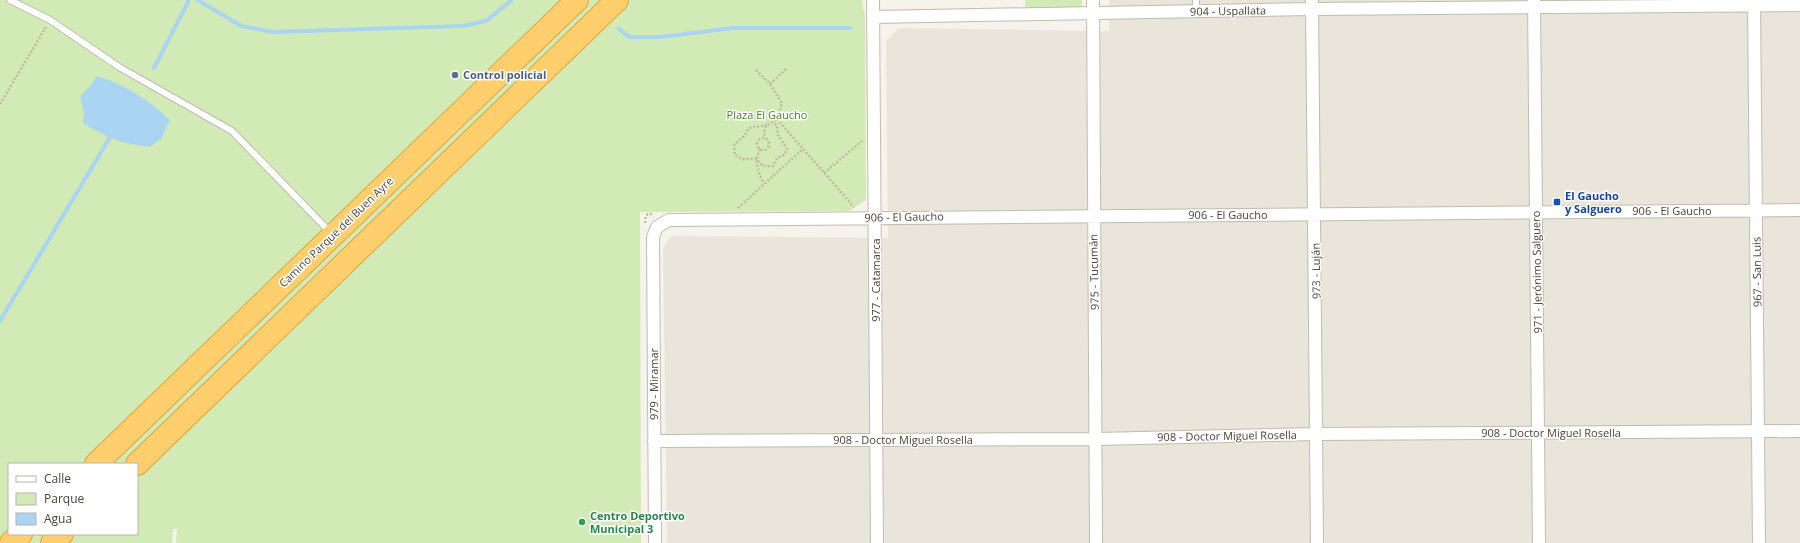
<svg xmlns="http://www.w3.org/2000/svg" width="1800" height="543" viewBox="0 0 1800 543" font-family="'Open Sans',sans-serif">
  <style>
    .residential { fill: #eae5da }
    .green { fill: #d2eab5; fill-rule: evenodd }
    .water { fill: #a9d4f2 }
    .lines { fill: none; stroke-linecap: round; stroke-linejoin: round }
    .stream { stroke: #a9d4f2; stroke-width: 4 }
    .lane-casing { stroke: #c2bbae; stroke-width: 8 }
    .street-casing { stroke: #c2bbae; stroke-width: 14 }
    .highway-casing { stroke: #e0a43c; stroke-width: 24 }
    .path { stroke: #c4b79f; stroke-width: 2.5; stroke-dasharray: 2 2; stroke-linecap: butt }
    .lane { stroke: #fff; stroke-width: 6 }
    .street { stroke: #fff; stroke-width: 12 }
    .highway { stroke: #ffcf6e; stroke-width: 22 }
    .service-dot { fill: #5c6f8a; stroke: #fff; stroke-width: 1.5 }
    .transit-dot { fill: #1a4fb4; stroke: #fff; stroke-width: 1.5 }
    .leisure-dot { fill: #2e9e5b; stroke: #fff; stroke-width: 1.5 }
    .labels { text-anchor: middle; stroke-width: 3; stroke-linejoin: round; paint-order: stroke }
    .street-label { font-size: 11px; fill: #4b4439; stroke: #fff }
    .service-label { font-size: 11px; font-weight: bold; fill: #4e5e75; stroke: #fff; text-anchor: start }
    .park-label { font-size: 11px; fill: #4a7f2a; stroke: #fff }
    .transit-label { font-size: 11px; font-weight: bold; fill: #164399; stroke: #fff; text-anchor: start }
    .leisure-label { font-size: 11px; font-weight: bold; fill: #27864d; stroke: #fff; text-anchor: start }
  </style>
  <rect width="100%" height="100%" fill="#f6f3ec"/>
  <path class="residential" d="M1109 0H1800V543H667L663 249 671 236 888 238 886 41 899 28 1109 31Z"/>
  <path class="green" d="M0 0H862L865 16 866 200 849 211 640 212 641 543H176L177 529H173L172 543H0ZM9 464H137V534H9Z
    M1025 0H1082V8H1025Z"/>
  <path class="water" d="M96 76C122 83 152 101 170 121L166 127 162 138 149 147C120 143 108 138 83 123L84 112 80 97 92 84Z"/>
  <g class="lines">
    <path class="stream" d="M198 0 241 26 273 32 463 26 486 21 512 0
      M619 29 629 37H661L733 28H850
      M154 68 189 0
      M0 321 112 134"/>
    <g class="lane-casing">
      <path id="lane" d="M10 0 50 20 119 67 232 131 331 233
        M1196 0V12"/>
    </g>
    <g class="street-casing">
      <path id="street" d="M873 0 877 543
        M1093 0 1096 543
        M1312 0 1317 543
        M1534 0 1539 543
        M1754 0 1759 543
        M873 17 1312 9 1800 5
        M654 441 1097 439 1317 434 1800 431
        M655 543 653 237 657 227 669 220 1800 210"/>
    </g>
    <g class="highway-casing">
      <path id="highway" d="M96 464 577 0
        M137 464 617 0
        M11 543 21 534
        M52 543 62 534"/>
    </g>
    <path class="path" d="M756 70 770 84 782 103 777 119 765 127 764 138
      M770 84 786 69
      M0 104 46 27
      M777 119 854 207
      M767 125 749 128 745 135 734 145 735 155 741 159H756L763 166H773L777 158 784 155 787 149 778 135 777 125 772 122
      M757 144a6 6 0 1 1 12 0a6 6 0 1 1-12 0Z
      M760 149C754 161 758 172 764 184
      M824 173 862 141
      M738 208 803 149
      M645 223 646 216 648 214H654"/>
    <use href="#lane" class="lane"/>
    <use href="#street" class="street"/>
    <use href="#highway" class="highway"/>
  </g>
  <circle class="service-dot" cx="455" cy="75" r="4"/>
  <rect class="transit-dot" x="1553" y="198" width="8" height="8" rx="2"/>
  <circle class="leisure-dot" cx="582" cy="522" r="4"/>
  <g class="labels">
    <g class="street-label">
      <text transform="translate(1228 11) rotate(-1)" y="4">904 - Uspallata</text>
      <text x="1672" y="215">906 - El Gaucho</text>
      <text x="1228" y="219">906 - El Gaucho</text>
      <text transform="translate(904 217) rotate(-1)" y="4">906 - El Gaucho</text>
      <text transform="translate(336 232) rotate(-44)" y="4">Camino Parque del Buen Ayre</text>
      <text transform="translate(1316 271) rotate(-91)" y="4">973 - Luján</text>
      <text transform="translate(1094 272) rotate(-91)" y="4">975 - Tucumán</text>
      <text transform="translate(1537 272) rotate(-91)" y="4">971 - Jerónimo Salguero</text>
      <text transform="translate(1757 272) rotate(-91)" y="4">967 - San Luis</text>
      <text transform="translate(876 280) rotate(-90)" y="4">977 - Catamarca</text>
      <text transform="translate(654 384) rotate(-90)" y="4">979 - Miramar</text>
      <text x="1551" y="437">908 - Doctor Miguel Rosella</text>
      <text transform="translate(1227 436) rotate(-1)" y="4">908 - Doctor Miguel Rosella</text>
      <text x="903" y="444">908 - Doctor Miguel Rosella</text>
    </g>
    <g class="service-label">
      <text x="463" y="79">Control policial</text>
    </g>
    <g class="park-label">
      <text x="767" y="119">Plaza El Gaucho</text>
    </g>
    <g class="transit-label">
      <text x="1565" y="200">El Gaucho<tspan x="1565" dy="13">y Salguero</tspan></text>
    </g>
    <g class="leisure-label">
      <text x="590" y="520">Centro Deportivo<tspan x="590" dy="13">Municipal 3</tspan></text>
    </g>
  </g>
  <rect x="8" y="463" width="130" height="72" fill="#ffffff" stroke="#b7b4b0"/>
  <rect x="16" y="476" width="20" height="6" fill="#ffffff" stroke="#b7b4b0"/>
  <text x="44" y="483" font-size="12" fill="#4b4439">Calle</text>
  <rect x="16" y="493" width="20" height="12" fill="#d2eab5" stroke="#b7b4b0"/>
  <text x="44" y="503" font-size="12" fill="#4b4439">Parque</text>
  <rect x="16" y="513" width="20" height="12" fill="#a9d4f2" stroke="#b7b4b0"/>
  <text x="44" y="523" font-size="12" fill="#4b4439">Agua</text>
</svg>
